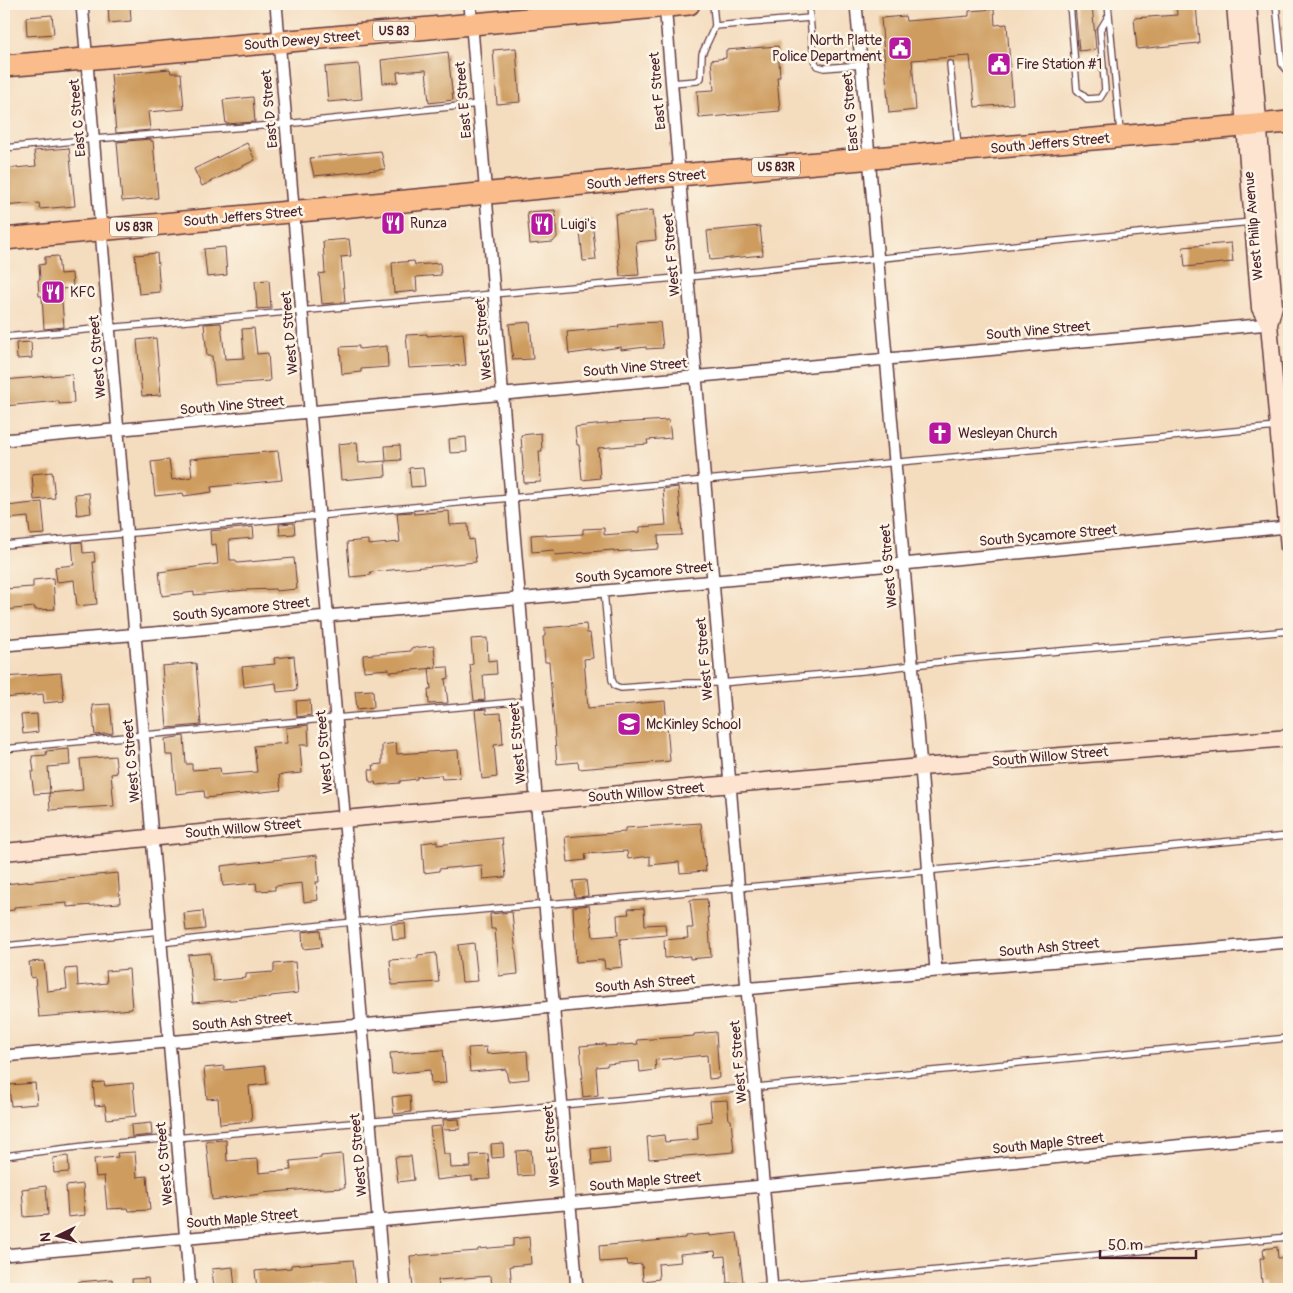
<svg xmlns="http://www.w3.org/2000/svg" width="1293" height="1293" viewBox="0 0 1293 1293" font-family="Pangolin,sans-serif">
  <style>
    .building { fill: #ce9c5e }
    .lines { fill: none; stroke-linecap: round; stroke-linejoin: round }
    .lane-casing { stroke: #643b41; stroke-width: 8 }
    .street-casing { stroke: #643b41; stroke-width: 14 }
    .secondary-casing { stroke: #643b41; stroke-width: 19 }
    .highway-casing { stroke: #643b41; stroke-width: 24 }
    .lane { stroke: #fff; stroke-width: 5.5 }
    .street { stroke: #fff; stroke-width: 11 }
    .secondary { stroke: #fde4d0; stroke-width: 16 }
    .highway { stroke: #f9bc8a; stroke-width: 21 }
    .labels { text-anchor: middle; stroke-width: 5; stroke-linejoin: round; paint-order: stroke }
    .shield { fill: #fcf5e5; stroke: #7f5f63; stroke-width: 1 }
    .shield-label { font-size: 12px; font-weight: bold; fill: #4a1f2b }
    .street-label { font-size: 14px; fill: #4a1f2b; stroke: #fcf5e5 }
    .poi-label { font-size: 14px; fill: #4a1f2b; stroke: #fcf5e5; text-anchor: start }
  </style>
  <rect width="100%" height="100%" fill="#fcf5e5"/>
  <filter id="ink" filterUnits="userSpaceOnUse"><feTurbulence type="fractalNoise" baseFrequency=".02" numOctaves="2"/><feDisplacementMap in="SourceGraphic" scale="10" xChannelSelector="R" yChannelSelector="G"/><feConvolveMatrix kernelMatrix="1 2 1 2 8 2 1 2 1" color-interpolation-filters="sRGB"/></filter>
  <filter id="wash" filterUnits="userSpaceOnUse"><feTurbulence type="fractalNoise" baseFrequency=".0096" numOctaves="4" result="noise"/><feDisplacementMap in="SourceGraphic" scale="20" xChannelSelector="R" yChannelSelector="G"/><feGaussianBlur stdDeviation="1.12" result="paint"/><feColorMatrix in="noise" values="0 0 0 0 0 0 0 0 0 0 0 0 0 0 0 0 0 1.4 0 .05"/><feComposite in="paint" operator="in"/></filter>
  <g filter="url(#wash)">
    <rect width="100%" height="100%" fill="#f4dcbe"/>
    <g id="blocks">
      <path class="building" d="M108 4H130L131 21 109 23Z
        M1092 4 1096 49 1079 51 1075 5Z
        M1176 4H1196L1199 43 1137 49 1134 18 1177 15Z
        M994 9 995 25 1007 24 1013 104 975 107 970 56 912 60 916 110 889 113 881 18 905 16 906 21 969 16V11Z
        M52 15 54 34 27 36 26 17Z
        M778 46 780 77H777L780 111 699 118 697 91 714 90 711 60 726 58V50Z
        M516 48 520 102 497 104 493 50Z
        M448 52 453 100 429 103 426 70 397 72 398 82 383 83 381 60Z
        M359 64 362 99 328 102 325 67Z
        M170 69 171 73H181L184 109 148 112 150 130 116 133 111 74Z
        M253 97 255 122 226 124 223 100Z
        M150 139 151 141H153L158 198 122 201 117 142Z
        M247 143 255 160 202 186 194 169Z
        M69 148 75 206 40 209 39 203 4 206V169L36 166 34 151Z
        M381 151 385 169 314 176 310 158Z
        M555 210 557 237 553 242 530 244 527 212Z
        M653 210 656 240 636 242 639 275 620 276 615 214Z
        M592 219 596 260 583 261 579 221Z
        M760 226 763 255 710 260 707 231Z
        M349 239 351 256 341 257 345 302 322 304 319 274 325 273 323 241Z
        M1231 243 1233 262 1185 267 1183 247Z
        M225 247 227 275 207 277 204 249Z
        M157 253 160 292 139 294 135 255Z
        M58 256 60 274 72 273 73 288 61 289 64 327 44 329 42 296H39L38 280H40L39 265 45 264V257Z
        M414 261 415 265 440 263 441 275 416 277 417 291 394 293 392 263Z
        M269 280 271 308 257 309 255 281Z
        M530 322 533 359 513 360 509 324Z
        M660 322 663 348 646 349V347L621 350V347L569 354 567 332 619 327 618 325 635 323Z
        M221 323 225 359 244 358 242 329 254 328 257 354 268 353 270 381 215 385 212 356H207L204 324Z
        M463 333 466 365 409 368 406 335 427 334V336Z
        M156 338 161 395 142 396 137 340Z
        M31 342 32 358 17 359 16 343Z
        M359 346V349L387 346 388 367 361 369V372L342 374 340 347Z
        M72 374 74 403 59 404V401L4 406V380Z
        M669 420 671 438 647 440 648 444 598 448 600 478 582 480 579 445H577L575 427 616 423Z
        M541 433 542 451H539L541 482 524 483 521 435Z
        M466 437 467 452 450 453 449 439Z
        M357 442 359 463 385 461 386 476 341 480 338 444Z
        M400 445 401 460 386 461 385 446Z
        M278 451 282 480 211 487 212 492 184 496 183 493 155 496 151 462 169 460 172 480 192 477 190 459Z
        M423 467 425 486 411 487 409 468Z
        M52 472 55 498 34 500 32 474Z
        M678 487 682 535 658 536 659 549 613 552V550L555 555 554 550 532 552 531 535 546 534V536L583 534V529L604 528V535L640 532V527L666 525 663 489Z
        M89 493 91 513 77 515 75 494Z
        M42 502 45 534 30 535 28 517 9 519 7 506Z
        M449 511 450 525 468 524 469 540 473 539 476 562 370 572 371 575 350 577 347 542 368 540V545L400 542 397 513 414 512V514Z
        M294 523 295 534 280 535 279 524Z
        M253 527 254 538 229 540 230 560H236L237 563 294 558 297 589 276 591 275 589 246 590 194 595V592L162 596 159 572 218 564 216 544 211 545 210 531Z
        M82 542 83 553 94 552 95 562H93L97 604 77 606 74 580 57 582 55 567 74 565 72 543Z
        M53 578 55 609 35 610V607L4 610V589L33 587V580Z
        M586 624 587 633H590L593 658 584 659 588 708 665 701 670 761 579 769 578 762 557 764 549 662H545L543 637 545 636V628Z
        M487 638 488 661 496 660 497 674 483 675 485 700 474 701 470 665 473 664 471 639Z
        M434 646 436 668 389 672V669L364 671 363 655 411 651V648Z
        M294 656 297 690 277 692 276 683 244 687 242 667 275 664 274 658Z
        M196 663 201 725 167 728 162 666Z
        M448 667 449 678 445 679 448 703 429 704 428 689H431L429 668Z
        M61 673 64 701 44 703 43 694 4 698V677Z
        M373 690 374 707 357 709 355 691Z
        M310 700 311 715 297 717 296 701Z
        M110 704 113 733 95 735 92 705Z
        M486 709V714L501 713 503 744 494 745 497 777 482 779 475 710Z
        M37 714 38 732 23 734 21 715Z
        M308 725 309 745H300L302 773 279 775 281 790 205 798 204 791 176 794 173 755H166L165 739 184 736 186 764H192V770L220 768 221 775 257 772 254 746 287 743 286 728Z
        M396 743 397 754 458 750 460 778 442 779 441 775 417 777V779L400 781V783L376 785 375 782H370L369 770H374L373 765 382 764V745Z
        M69 749 70 765 48 767 50 793 34 794 31 772H34L32 756 47 755 46 751Z
        M115 756 117 773 111 774 114 806 50 810 49 793 83 790 80 759Z
        M701 823 706 871 680 873 679 862 650 865V856L628 859 627 851 585 854 586 860 568 862 565 837 625 832V828Z
        M502 838 506 877 483 879 482 865 439 869V871L424 873 422 843 437 841V845Z
        M317 855 319 882H316L318 900 304 902 302 883 275 886V890L257 891 256 883 223 886 221 866Z
        M118 873 120 903 67 907V903L14 907V910L4 911V884Z
        M586 880 588 896 575 897 573 881Z
        M707 899 711 957 690 959V956L665 958 664 940 688 938 687 928H693L690 900Z
        M589 905 593 937 618 935 617 915 629 914 628 909 644 908 645 925 665 924 666 935 620 939 623 967 605 969 604 960 576 962 573 907Z
        M203 911 205 929 186 931 184 913Z
        M512 912 518 974 499 976 495 929H491L490 914Z
        M405 923 406 939 393 940 391 924Z
        M320 930 322 947 303 949 302 932Z
        M474 943 478 981 462 982 458 945Z
        M210 953 213 981 246 978V974L274 972V964L295 962 298 993 271 996V997L193 1003 188 955Z
        M436 953 439 982 392 985 390 960 418 958V955Z
        M44 961 47 991 67 989 65 969 77 968 78 986 107 983 106 971 129 969 132 1009 39 1017 35 977 31 978 29 962Z
        M716 1032 719 1078 709 1079 707 1055 655 1060 656 1070 640 1072 639 1061 607 1064V1066L596 1067 598 1095 583 1097 581 1078H583L580 1046 605 1044V1046L638 1044 637 1040 694 1036V1034Z
        M486 1047 487 1054 527 1051 529 1079 508 1081 506 1069 470 1072 468 1048Z
        M443 1050 446 1083 431 1084 430 1070 392 1074 390 1053Z
        M224 1066V1070L265 1066 267 1084 249 1086 252 1121 220 1124 218 1098 207 1099 204 1068Z
        M104 1082 105 1086 133 1083 136 1116 107 1119 105 1105 95 1106 93 1083Z
        M35 1083 37 1104 11 1106 9 1085Z
        M410 1095 411 1112 394 1114 392 1097Z
        M727 1100 729 1120H731L734 1152 649 1159 647 1137 664 1135 665 1142 698 1139 697 1123 712 1121 710 1101Z
        M459 1119 460 1129 444 1130 443 1120Z
        M151 1123 152 1135 132 1137 131 1125Z
        M441 1126 444 1154H450L451 1168 471 1167 470 1155 488 1154 490 1179 472 1180V1176L436 1180 430 1127Z
        M226 1140 227 1161 258 1159 259 1173 291 1170 290 1161 321 1158V1156L342 1154 345 1188 324 1189 323 1188 261 1193V1194L212 1200 206 1141Z
        M503 1143 504 1157 492 1158 491 1144Z
        M609 1147 610 1163 592 1165 591 1149Z
        M531 1150 533 1175 518 1176 516 1151Z
        M135 1152 137 1177 147 1176 150 1210 129 1211 128 1208 107 1209 104 1176 96 1177 94 1159 118 1157 117 1153Z
        M68 1156 69 1172 54 1173 53 1158Z
        M411 1156 414 1180 398 1182 395 1157Z
        M83 1184 85 1215 68 1217 66 1186Z
        M46 1186 48 1215 24 1217 22 1189Z
        M737 1233 743 1282 727 1283 725 1256 716 1257 715 1251 680 1254 681 1262 658 1264 659 1279 643 1281 642 1264 628 1265 627 1260 600 1262 599 1246 685 1238V1236L710 1234V1236Z
        M529 1237 531 1264 510 1266 512 1289H492L491 1276 438 1280 439 1288 413 1289 410 1256 478 1251V1249L513 1246V1239Z
        M1277 1247 1278 1258 1289 1257V1289H1266V1284H1262L1260 1258H1264L1263 1249Z
        M353 1260 356 1289H324V1285L278 1289H257L255 1271 291 1268V1265Z
        M233 1267 235 1289H214L212 1269Z
        M148 1278 149 1289H133L132 1279Z
        M112 1279 113 1289H78V1282Z"/>
    </g>
  </g>
  <g filter="url(#ink)">
    <use href="#blocks" fill-opacity="0" stroke="#643b41" stroke-width="1"/>
    <g class="lines">
      <g class="lane-casing">
        <path id="lane" d="M713 4 715 26
          M809 4 810 18
          M1070 4 1077 90 1087 99 1100 98 1105 90 1100 30 1109 15
          M1108 4 1120 131
          M1276 4 1282 64 1289 72
          M950 64 958 146
          M671 83 697 81 701 78 702 54 715 26 810 18 814 60 817 66 824 68 861 65
          M4 148 94 139 285 124 479 104
          M4 337 688 277 1251 222
          M4 545 1277 427
          M604 591 612 680 615 686 621 688 688 683H721L863 671 956 660 1289 631
          M4 749 144 735 528 701
          M161 943C415 912 671 895 926 871 1048 860 1168 846 1289 836
          M4 946 160 931
          M4 1156 93 1145 562 1105 1289 1038
          M737 1289 1289 1237"/>
      </g>
      <g class="street-casing">
        <path id="street" d="M82 4 190 1289
          M276 4 384 1289
          M470 4 577 1289
          M665 4 772 1289
          M856 4 921 767 936 971
          M4 440 1269 324
          M4 645 191 630 327 616 903 564 1287 527
          M4 1056 362 1025 936 971 1289 942
          M4 1255 763 1186 1289 1135"/>
      </g>
      <g class="secondary-casing">
        <path id="secondary" d="M1235 4 1260 308 1269 324
          M1248 4 1274 306 1269 324 1289 548
          M4 852 344 819 921 767 1289 738"/>
      </g>
      <g class="highway-casing">
        <path id="highway" d="M4 66 279 42 689 4
          M4 239 679 175 1289 122"/>
      </g>
      <use href="#lane" class="lane"/>
      <use href="#street" class="street"/>
      <use href="#secondary" class="secondary"/>
      <use href="#highway" class="highway"/>
    </g>
  </g>
  <defs>
    <g id="civic-square" transform="scale(1.25)"><rect x="-9" y="-9" width="18" height="18" rx="4" fill="#b5179e" stroke="#fcf5e5"/><path d="M-.6-6.5H3V-4.5H.6V-3L4-1V1h2V6H-6V1h2V-1L-.6-3ZM-1.2 2.5V6h2.4V2.5Z" fill="#fff"/></g>
    <g id="restaurant-square" transform="scale(1.25)"><rect x="-9" y="-9" width="18" height="18" rx="4" fill="#b5179e" stroke="#fcf5e5"/><path d="M-5-6h1v4h1v-4h1v4h1v-4h1v5L-1.5 .5V6h-2V.5L-5-1ZM5-6V6H3V1.5H1.5Q1.5-4 5-6Z" fill="#fff"/></g>
    <g id="church-square" transform="scale(1.25)"><rect x="-9" y="-9" width="18" height="18" rx="4" fill="#b5179e" stroke="#fcf5e5"/><path d="M-1.2-6h2.4v3.5h3.3v2.4h-3.3V6h-2.4V-.1h-3.3v-2.4h3.3Z" fill="#fff"/></g>
    <g id="school-square" transform="scale(1.25)"><rect x="-9" y="-9" width="18" height="18" rx="4" fill="#b5179e" stroke="#fcf5e5"/><path d="M0-5L7-2L0 1L-7-2ZM-4 1L0 2.5L4 1V4Q0 6-4 4Z" fill="#fff"/></g>
  </defs>
  <g fill-rule="evenodd">
    <use href="#civic-square" x="900" y="48"/>
    <use href="#civic-square" x="999" y="64"/>
    <use href="#restaurant-square" x="393" y="223"/>
    <use href="#restaurant-square" x="542" y="224"/>
    <use href="#restaurant-square" x="53" y="292"/>
    <use href="#church-square" x="940" y="433"/>
    <use href="#school-square" x="629" y="724"/>
  </g>
  <g class="labels">
    <g class="shield">
      <rect x="373" y="21.5" width="42" height="19" rx="4"/>
      <rect x="752" y="157.5" width="48" height="19" rx="4"/>
      <rect x="110" y="217.5" width="48" height="19" rx="4"/>
    </g>
    <g class="shield-label">
      <text x="394" y="35">US 83</text>
      <text x="776" y="171">US 83R</text>
      <text x="134" y="231">US 83R</text>
    </g>
    <g class="street-label">
      <text transform="translate(302 40) rotate(-5)" y="5">South Dewey Street</text>
      <text transform="translate(657 91) rotate(-95)" y="5">East F Street</text>
      <text transform="translate(463 100) rotate(-95)" y="5">East E Street</text>
      <text transform="translate(269 109) rotate(-95)" y="5">East D Street</text>
      <text transform="translate(850 112) rotate(-95)" y="5">East G Street</text>
      <text transform="translate(77 118) rotate(-95)" y="5">East C Street</text>
      <text transform="translate(1050 143) rotate(-5)" y="5">South Jeffers Street</text>
      <text transform="translate(646 179) rotate(-5)" y="5">South Jeffers Street</text>
      <text transform="translate(243 216) rotate(-5)" y="5">South Jeffers Street</text>
      <text transform="translate(1253 226) rotate(-95)" y="5">West Philip Avenue</text>
      <text transform="translate(671 255) rotate(-95)" y="5">West F Street</text>
      <text transform="translate(1038 330) rotate(-5)" y="5">South Vine Street</text>
      <text transform="translate(289 333) rotate(-95)" y="5">West D Street</text>
      <text transform="translate(483 339) rotate(-95)" y="5">West E Street</text>
      <text transform="translate(97 357) rotate(-95)" y="5">West C Street</text>
      <text transform="translate(635 367) rotate(-5)" y="5">South Vine Street</text>
      <text transform="translate(232 405) rotate(-5)" y="5">South Vine Street</text>
      <text transform="translate(1048 535) rotate(-5)" y="5">South Sycamore Street</text>
      <text transform="translate(888 566) rotate(-95)" y="5">West G Street</text>
      <text transform="translate(644 572) rotate(-5)" y="5">South Sycamore Street</text>
      <text transform="translate(241 609) rotate(-6)" y="5">South Sycamore Street</text>
      <text transform="translate(704 659) rotate(-95)" y="5">West F Street</text>
      <text transform="translate(517 743) rotate(-95)" y="5">West E Street</text>
      <text transform="translate(324 752) rotate(-95)" y="5">West D Street</text>
      <text transform="translate(1050 756) rotate(-5)" y="5">South Willow Street</text>
      <text transform="translate(131 761) rotate(-95)" y="5">West C Street</text>
      <text transform="translate(646 792) rotate(-5)" y="5">South Willow Street</text>
      <text transform="translate(243 828) rotate(-5)" y="5">South Willow Street</text>
      <text transform="translate(1049 947) rotate(-5)" y="5">South Ash Street</text>
      <text transform="translate(645 983) rotate(-5)" y="5">South Ash Street</text>
      <text transform="translate(242 1021) rotate(-5)" y="5">South Ash Street</text>
      <text transform="translate(738 1062) rotate(-95)" y="5">West F Street</text>
      <text transform="translate(1048 1143) rotate(-6)" y="5">South Maple Street</text>
      <text transform="translate(551 1146) rotate(-95)" y="5">West E Street</text>
      <text transform="translate(358 1155) rotate(-95)" y="5">West D Street</text>
      <text transform="translate(164 1164) rotate(-95)" y="5">West C Street</text>
      <text transform="translate(645 1181) rotate(-5)" y="5">South Maple Street</text>
      <text transform="translate(242 1218) rotate(-5)" y="5">South Maple Street</text>
    </g>
    <g class="poi-label">
      <text x="882" y="45" text-anchor="end">North Platte<tspan x="882" dy="16">Police Department</tspan></text>
      <text x="1016" y="69">Fire Station #1</text>
      <text x="410" y="228">Runza</text>
      <text x="560" y="229">Luigi's</text>
      <text x="70" y="297">KFC</text>
      <text x="958" y="438">Wesleyan Church</text>
      <text x="646" y="729">McKinley School</text>
    </g>
  </g>
  <rect width="1293" height="1293" fill="none" stroke="#fcf5e5" stroke-width="20"/>
  <g transform="translate(58 1236) rotate(265)" stroke="#fcf5e5" stroke-width="4" paint-order="stroke">
  <path d="M0-4L9 19L0 12L-9 19Z" fill="#4a1f2b"/>
  <text y="-8" font-size="14" font-weight="bold" text-anchor="middle" fill="#4a1f2b">N</text>
  </g>
  <path d="M1100 1250v8h96v-8" fill="none" stroke="#4a1f2b" stroke-width="2.5"/>
  <text x="1108" y="1250" font-size="15" fill="#4a1f2b" stroke="#fcf5e5" stroke-width="4" paint-order="stroke">50 m</text>
</svg>
